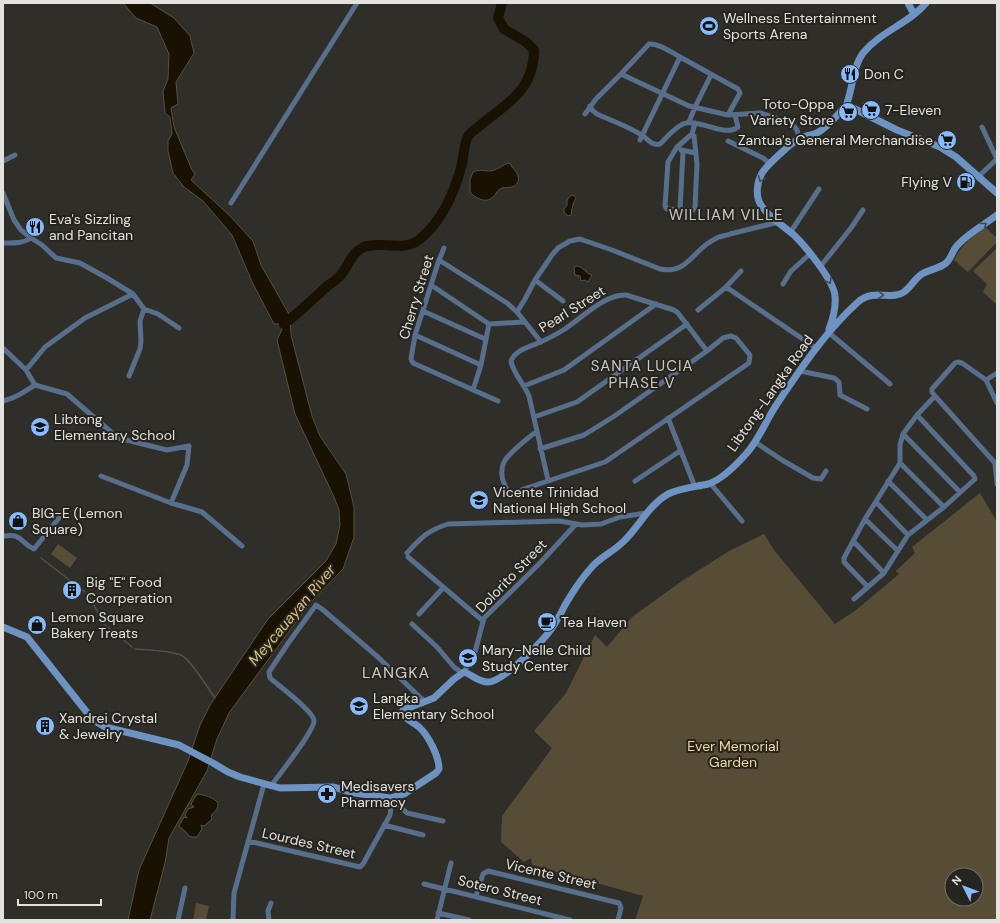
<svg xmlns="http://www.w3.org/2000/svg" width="1000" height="923" viewBox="0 0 1000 923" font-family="'DM Sans',sans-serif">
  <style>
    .green { fill: #574d36; fill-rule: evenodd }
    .water { fill: #191101; stroke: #565043 }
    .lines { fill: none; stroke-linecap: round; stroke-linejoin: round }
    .stream { stroke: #565043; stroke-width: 1.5 }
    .river { stroke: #191101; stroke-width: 10 }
    .street { stroke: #576f8c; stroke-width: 5 }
    .secondary { stroke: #6d93c2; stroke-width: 7 }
    .oneway { stroke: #3f4b58 }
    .labels { text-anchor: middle; stroke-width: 4; stroke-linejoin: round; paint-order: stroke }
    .poi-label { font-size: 14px; fill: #e3e2de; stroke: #26241f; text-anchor: start }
    .street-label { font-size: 14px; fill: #e3e2de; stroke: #26241f }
    .park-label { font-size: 14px; fill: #f6da97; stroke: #26241f }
    .neighbourhood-label { font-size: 15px; letter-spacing: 1px; fill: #cdcac3; stroke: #26241f }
    .water-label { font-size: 15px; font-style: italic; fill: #dbc07e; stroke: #26241f }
    .quarter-label { font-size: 16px; letter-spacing: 1px; fill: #cdcac3; stroke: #26241f }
  </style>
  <rect width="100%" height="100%" fill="#302e28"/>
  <path class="green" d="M985 227 997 238V242L968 272 954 260C961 245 972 237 985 227Z
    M997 248V305L983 292 987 284 973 271Z
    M980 493 997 522V920H635L643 896 532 865 531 858 524 862 501 842 502 816 552 748 534 731 566 693 595 635 607 647 632 617 682 581 729 551 764 534 774 550 835 624 856 610 899 574 896 571 915 553 912 547ZM952 875H976V899H952Z
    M58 544 77 558 70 568 51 554Z
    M196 903 209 906 206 920H193Z"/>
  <path class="water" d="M123 3H150L174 18 190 36 194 53 176 82 178 104 171 108 174 127 192 170 195 174 191 180 230 216 253 241 261 265 290 316 291 335 312 416 320 436 346 474 354 507V537L343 569 309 604 229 713 217 739 207 771 169 838 165 863 150 920H128L139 870 188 761 200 725 210 705 268 619 326 561 336 544 340 525 339 510 334 497 295 414 277 340 283 327 279 324H274L253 284 232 235 203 201 184 187 173 173 168 151V141L172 134 170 117 165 113 163 91 168 79 169 54 157 27 136 18Z
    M508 163 511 164V166C518 172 523 183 512 187 508 188 505 187 502 188 497 190 496 194 493 197 486 204 475 198 470 192V180L473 172C480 169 483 171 490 171 495 171 504 165 508 163Z
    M574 195 576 198 573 204 571 215 568 216 564 212V209L567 205V200L570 196Z
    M576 266C583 266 586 274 592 275L588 282 585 280 581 281 580 276 575 275 574 268Z
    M197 794C205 795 213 797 218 803 218 809 216 811 211 815L212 819 204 826 201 825 202 829 197 837H191L188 835 186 832 179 826 184 817 187 818 185 815 188 809 194 807 191 804Z"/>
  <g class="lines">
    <path class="stream" d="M41 558 85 592
      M88 594 104 624 132 647
      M135 649C150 650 167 650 181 655 191 659 208 689 215 698"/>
    <path class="river" d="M284 324C298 314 308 303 321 292 326 286 334 282 339 277 349 267 350 253 364 247 382 240 403 253 420 239 442 221 455 191 462 164 463 157 465 139 469 135 473 130 479 127 483 123 510 102 534 88 534 50L526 42 504 29 498 18 502 3"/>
    <path class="street" d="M621 74 689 106 728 115 760 113 786 121 793 125 797 130 799 138
      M590 106 592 110 597 114C612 121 630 127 643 136 649 140 652 146 660 144 667 137 674 128 683 124 700 118 724 138 738 127L735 115
      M585 114 596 99 621 74 649 44C659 43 671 52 680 57
      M689 122 695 107 711 75
      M692 134 694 136 697 164 695 207 693 210 667 209 665 206 668 162 677 147 692 134 695 123
      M640 140 680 57 738 89 740 93 728 115
      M728 141 763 158 770 164
      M681 150 696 153
      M3 161 15 155
      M979 176 997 159 982 127
      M3 193 14 220 21 230 31 238C22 244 13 243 3 243
      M231 203 357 3
      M680 209 683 152
      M790 233 819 189
      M31 238 42 245 56 258 80 263 107 278 133 294 144 309 158 314 179 328
      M444 248 439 260 415 335 411 359 413 363 498 401
      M439 260 507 303 517 312 541 342
      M820 267 851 228 863 210
      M535 280 563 301
      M783 284 791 271 810 254
      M431 285 489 324
      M725 288 741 271
      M698 310 725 288 729 289 816 348
      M423 311 485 339
      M517 312 525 299 535 280 552 255 558 248 570 241 580 239 612 250 660 269C688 275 693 249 715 239 719 236 725 236 730 234 746 230 762 226 779 222
      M828 332 890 384
      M415 335 481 365
      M3 348 26 370 35 385 67 394 118 438 167 450 189 446 187 465 171 503
      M26 370 45 347 85 318 133 294
      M800 371 834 378 839 382 840 395 867 409
      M129 376 140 349 141 341 140 321 144 309
      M986 380 997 373
      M524 386 564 370 656 304
      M473 390 481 365 489 324 524 322
      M3 401C16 398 24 392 35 385
      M997 403 986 380 962 363 958 362 955 363 932 389V392L935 396 995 463 997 484
      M534 417 577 402 687 324
      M668 418 695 487
      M536 432C529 437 508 454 504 462 501 468 501 477 504 483 506 490 508 492 515 492L605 462 749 363 750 355 736 338 731 336 723 338 707 351 613 417 584 435 540 449
      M903 434 960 492
      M755 442 782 460 813 478 821 479 826 471
      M900 463 944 507
      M101 476 171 503 202 512 242 546
      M548 480 529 396C524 384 513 373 511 361 515 350 529 347 538 343 548 339 557 334 565 329 583 317 605 294 626 295L674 310 678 313 707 351
      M635 481 680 451
      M888 481 927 520
      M710 483 742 521
      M876 502 908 535
      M865 519 898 551
      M3 536C23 533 19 542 34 549L59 518
      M853 541 884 573
      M407 553C422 537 427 531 448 524L560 521 582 525 601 524 620 517 646 513
      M408 557 483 621
      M868 587 844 562V558L865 519 900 463V445L903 434 917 415 935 396
      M854 599 884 573 908 535 944 507 975 479 974 476 917 415
      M419 614 443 588
      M412 624 437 647 454 667 462 673
      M464 672 475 652 484 618 540 563 576 524
      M271 786C278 776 316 729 314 720 312 710 279 686 270 678L269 672 289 642 316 605 322 609 379 658 425 702
      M391 798 407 813 443 821
      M384 825 423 835
      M248 841 360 867 363 864 390 815 391 808 390 798
      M424 884 570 920
      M476 896 483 874 488 871 619 903 621 908 618 920
      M438 913 469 920
      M178 920 185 888
      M233 920 234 893 264 784
      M269 920 268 911 271 903
      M437 920 451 863"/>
    <path class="secondary" d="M908 3 914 14
      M847 105 897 130 940 147 956 157 997 193
      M846 106C853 89 852 68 863 53 881 31 910 23 926 3
      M829 329C833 319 836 307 835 296 834 281 806 247 795 236 785 227 768 217 761 205 755 196 757 182 762 173 767 165 791 143 800 138 805 136 812 135 817 133 827 128 835 118 842 110
      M3 627 27 637 89 715 95 721 105 727 179 745 213 763 228 772 240 777 280 788 333 787 355 793 390 798 404 794 436 773 439 769C439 757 429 736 419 727 414 723 408 720 404 716L402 713 403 710 434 698 454 679 464 672C473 675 478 682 488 682 503 682 543 641 552 628 557 621 561 613 565 605 572 593 581 579 591 568 600 557 615 551 625 540 640 525 649 505 668 494 680 488 695 487 708 484 721 480 737 464 746 454 759 440 766 420 777 404 801 368 826 331 858 302 874 288 892 301 904 292 911 287 915 278 922 274 930 269 939 269 946 263 951 259 952 252 956 247 965 235 984 225 997 215"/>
  </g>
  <defs><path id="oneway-chevron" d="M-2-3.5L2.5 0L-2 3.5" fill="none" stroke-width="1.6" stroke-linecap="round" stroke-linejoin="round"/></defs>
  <g class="oneway">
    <use href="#oneway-chevron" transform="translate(761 179) rotate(112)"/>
    <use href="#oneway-chevron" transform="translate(984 225) rotate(-36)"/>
    <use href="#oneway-chevron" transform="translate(829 281) rotate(59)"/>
    <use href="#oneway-chevron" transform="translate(881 295) rotate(1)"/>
  </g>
  <defs>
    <g id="stadium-disc" transform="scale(1)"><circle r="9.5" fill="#86bbfb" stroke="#26241f"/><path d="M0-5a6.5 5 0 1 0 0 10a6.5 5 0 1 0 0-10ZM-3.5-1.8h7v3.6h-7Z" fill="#111"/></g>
    <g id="restaurant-disc" transform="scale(1)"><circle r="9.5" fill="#86bbfb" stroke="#26241f"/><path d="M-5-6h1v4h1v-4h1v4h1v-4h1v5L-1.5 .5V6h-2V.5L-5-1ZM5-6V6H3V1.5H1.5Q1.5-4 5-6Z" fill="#111"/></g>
    <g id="supermarket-disc" transform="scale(1)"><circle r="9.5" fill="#86bbfb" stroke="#26241f"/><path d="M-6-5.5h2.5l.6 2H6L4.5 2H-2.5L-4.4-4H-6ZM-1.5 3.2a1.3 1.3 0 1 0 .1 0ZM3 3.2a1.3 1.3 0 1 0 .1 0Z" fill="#111"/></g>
    <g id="fuel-disc" transform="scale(1)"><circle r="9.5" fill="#86bbfb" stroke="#26241f"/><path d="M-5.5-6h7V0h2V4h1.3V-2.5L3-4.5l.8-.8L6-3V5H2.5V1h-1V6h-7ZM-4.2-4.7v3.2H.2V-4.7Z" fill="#111"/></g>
    <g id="school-disc" transform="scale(1)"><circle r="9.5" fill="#86bbfb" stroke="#26241f"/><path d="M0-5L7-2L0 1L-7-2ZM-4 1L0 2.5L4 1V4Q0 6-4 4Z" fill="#111"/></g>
    <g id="shop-disc" transform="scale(1)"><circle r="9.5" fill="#86bbfb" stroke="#26241f"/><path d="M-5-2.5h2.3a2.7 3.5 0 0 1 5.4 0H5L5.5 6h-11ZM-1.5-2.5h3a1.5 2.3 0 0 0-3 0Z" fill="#111"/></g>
    <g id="building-disc" transform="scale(1)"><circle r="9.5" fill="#86bbfb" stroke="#26241f"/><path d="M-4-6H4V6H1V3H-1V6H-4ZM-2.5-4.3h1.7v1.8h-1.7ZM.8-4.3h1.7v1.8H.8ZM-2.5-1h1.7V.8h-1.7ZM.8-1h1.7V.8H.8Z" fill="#111"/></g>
    <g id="cafe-disc" transform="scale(1)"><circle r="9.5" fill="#86bbfb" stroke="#26241f"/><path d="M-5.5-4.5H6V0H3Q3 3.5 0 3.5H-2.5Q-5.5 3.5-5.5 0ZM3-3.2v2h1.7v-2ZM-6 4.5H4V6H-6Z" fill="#111"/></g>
    <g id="pharmacy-disc" transform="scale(1)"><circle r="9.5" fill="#86bbfb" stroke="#26241f"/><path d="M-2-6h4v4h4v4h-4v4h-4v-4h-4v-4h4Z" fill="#111"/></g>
  </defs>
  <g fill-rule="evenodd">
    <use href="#stadium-disc" x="709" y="26"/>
    <use href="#restaurant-disc" x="850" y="74"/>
    <use href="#supermarket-disc" x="871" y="110"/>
    <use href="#supermarket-disc" x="848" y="112"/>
    <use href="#supermarket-disc" x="947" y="140"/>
    <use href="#fuel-disc" x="966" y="182"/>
    <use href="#restaurant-disc" x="35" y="227"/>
    <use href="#school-disc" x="40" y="427"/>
    <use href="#school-disc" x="479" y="500"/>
    <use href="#shop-disc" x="18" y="521"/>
    <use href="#building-disc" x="72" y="590"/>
    <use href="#cafe-disc" x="547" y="622"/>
    <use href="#shop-disc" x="37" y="625"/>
    <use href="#school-disc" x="468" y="658"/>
    <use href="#school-disc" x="359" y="706"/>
    <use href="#building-disc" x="45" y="726"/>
    <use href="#pharmacy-disc" x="327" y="794"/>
  </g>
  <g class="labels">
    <g class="poi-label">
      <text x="723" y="23">Wellness Entertainment<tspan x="723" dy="16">Sports Arena</tspan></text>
      <text x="864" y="79">Don C</text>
      <text x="834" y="109" text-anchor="end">Toto-Oppa<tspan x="834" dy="16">Variety Store</tspan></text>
      <text x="885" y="115">7-Eleven</text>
      <text x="933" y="145" text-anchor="end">Zantua's General Merchandise</text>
      <text x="952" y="187" text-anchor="end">Flying V</text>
      <text x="49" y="224">Eva's Sizzling<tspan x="49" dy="16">and Pancitan</tspan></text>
      <text x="54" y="424">Libtong<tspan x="54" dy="16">Elementary School</tspan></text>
      <text x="493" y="497">Vicente Trinidad<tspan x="493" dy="16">National High School</tspan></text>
      <text x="32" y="518">BIG-E (Lemon<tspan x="32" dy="16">Square)</tspan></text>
      <text x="86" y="587">Big "E" Food<tspan x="86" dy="16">Coorperation</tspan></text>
      <text x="51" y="622">Lemon Square<tspan x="51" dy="16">Bakery Treats</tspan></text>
      <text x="561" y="627">Tea Haven</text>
      <text x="482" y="655">Mary-Nelle Child<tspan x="482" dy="16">Study Center</tspan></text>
      <text x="373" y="703">Langka<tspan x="373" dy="16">Elementary School</tspan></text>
      <text x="59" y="723">Xandrei Crystal<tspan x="59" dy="16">&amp; Jewelry</tspan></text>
      <text x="341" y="791">Medisavers<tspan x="341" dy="16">Pharmacy</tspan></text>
    </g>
    <g class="street-label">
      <text transform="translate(416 297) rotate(-73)" y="5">Cherry Street</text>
      <text transform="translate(572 309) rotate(-32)" y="5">Pearl Street</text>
      <text transform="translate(770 393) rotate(-55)" y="5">Libtong-Langka Road</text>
      <text transform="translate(511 576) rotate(-46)" y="5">Dolorito Street</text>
      <text transform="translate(309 843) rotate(13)" y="5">Lourdes Street</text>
      <text transform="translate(551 874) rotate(13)" y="5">Vicente Street</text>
      <text transform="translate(500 890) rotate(14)" y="5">Sotero Street</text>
    </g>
    <g class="park-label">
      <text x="733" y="751">Ever Memorial<tspan x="733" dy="16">Garden</tspan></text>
    </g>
    <g class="neighbourhood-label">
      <text x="726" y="220">WILLIAM VILLE</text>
      <text x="642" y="371">SANTA LUCIA<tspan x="642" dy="17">PHASE V</tspan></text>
    </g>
    <g class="water-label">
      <text transform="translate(292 615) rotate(-50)" y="5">Meycauayan River</text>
    </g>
    <g class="quarter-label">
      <text x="396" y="678">LANGKA</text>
    </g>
  </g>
  <rect width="1000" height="923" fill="none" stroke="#e3e2de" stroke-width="8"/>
  <g transform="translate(964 887) rotate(312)"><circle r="19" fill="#26241f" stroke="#72706b"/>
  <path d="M0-3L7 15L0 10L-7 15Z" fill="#86bbfb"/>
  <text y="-6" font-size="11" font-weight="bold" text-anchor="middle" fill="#e3e2de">N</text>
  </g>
  <path d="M18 899v6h83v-6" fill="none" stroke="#e3e2de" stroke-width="2"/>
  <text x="24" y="899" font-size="12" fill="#e3e2de" stroke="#26241f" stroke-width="3" paint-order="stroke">100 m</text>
</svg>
